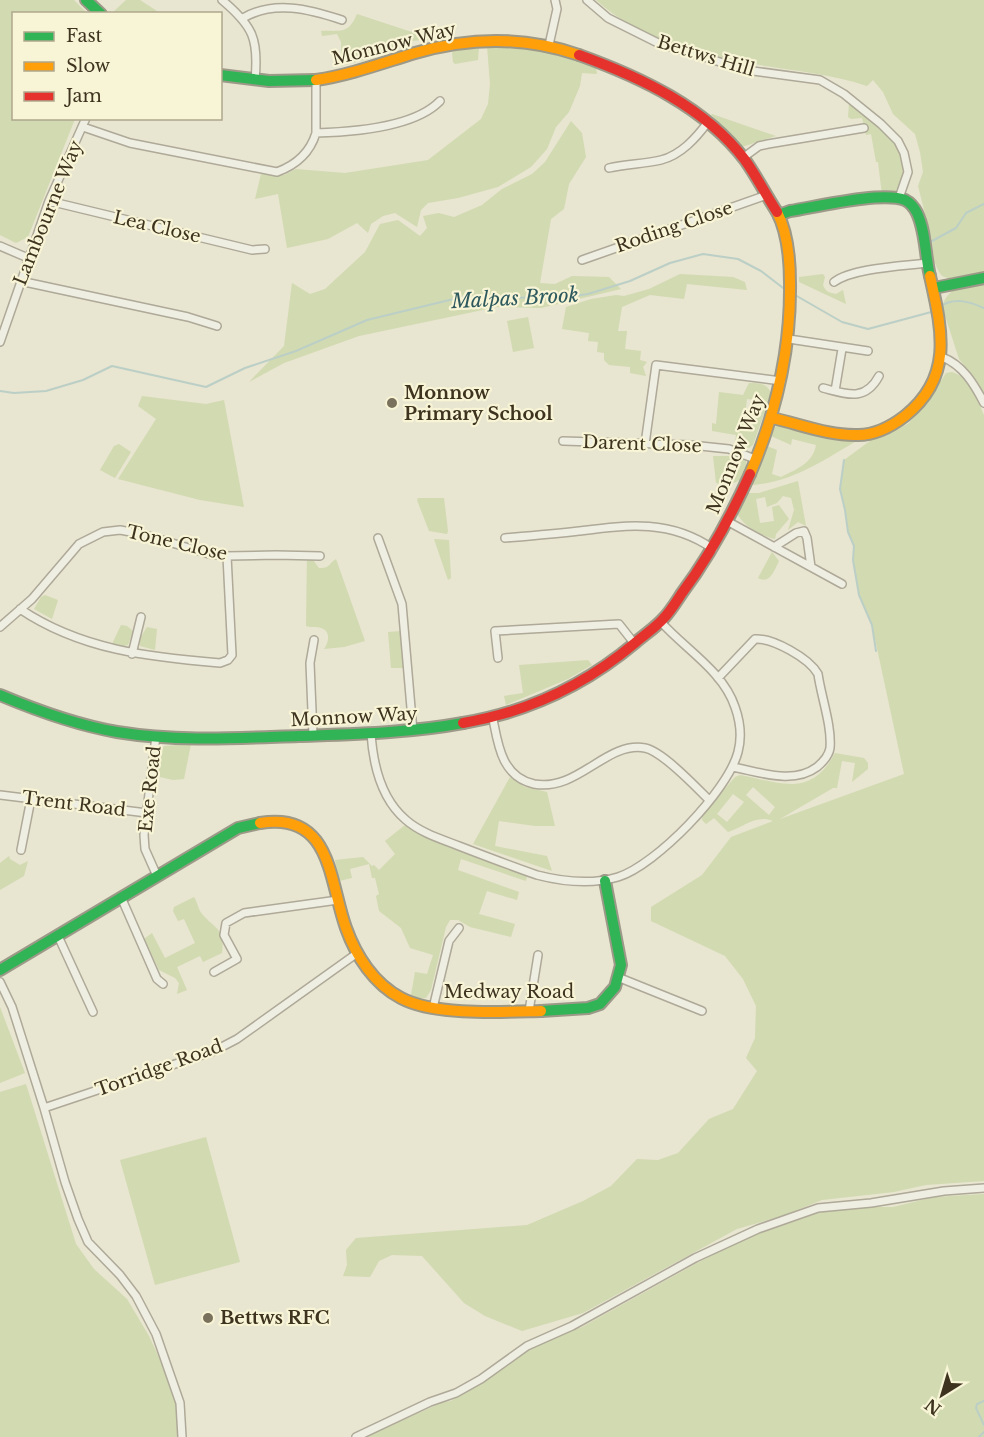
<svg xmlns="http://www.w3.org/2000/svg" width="984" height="1437" viewBox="0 0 984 1437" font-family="'Libre Baskerville',serif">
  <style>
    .green { fill: #d2dab1; fill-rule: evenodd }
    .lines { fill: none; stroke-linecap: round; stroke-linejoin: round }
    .stream { stroke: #bbcfc6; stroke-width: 2 }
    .street-casing { stroke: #aea998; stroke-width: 10 }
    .fast-casing { stroke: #9d9988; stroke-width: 14 }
    .slow-casing { stroke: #9d9988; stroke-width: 14 }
    .jam-casing { stroke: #9d9988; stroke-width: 14 }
    .street { stroke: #efeee2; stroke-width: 7 }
    .fast { stroke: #30b455; stroke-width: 10 }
    .slow { stroke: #ff9f0a; stroke-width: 10 }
    .jam { stroke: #e5322d; stroke-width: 10 }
    .poi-dot { fill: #7a715d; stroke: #f8f4d6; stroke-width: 2 }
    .labels { text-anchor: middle; stroke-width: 4.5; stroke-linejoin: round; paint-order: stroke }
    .street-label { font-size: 18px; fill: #3e331f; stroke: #f8f4d6 }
    .poi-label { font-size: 18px; font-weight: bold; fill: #3e331f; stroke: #f8f4d6; text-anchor: start }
    .water-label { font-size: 20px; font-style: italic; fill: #2d595e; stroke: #f8f4d6 }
  </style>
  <rect width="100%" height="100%" fill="#e8e5d0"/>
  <path class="green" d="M0 0H74L87 13 14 14V118L75 119 28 237 16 243 0 235Z
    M126 0H140L160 13H112Z
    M596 0H984V274L953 280 942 276 939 272 934 261 932 241 918 186 923 172 920 152 915 134 893 114 883 92 873 80 867 86C822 71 784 71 739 61 689 50 634 35 596 0Z
    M357 14 433 39 411 41 376 57 341 66V42L337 34 322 36 321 31C341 30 348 35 357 14Z
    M487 46C525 46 561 53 596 68L597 74 582 73 580 86 569 112 556 127 547 149 531 167 498 187 458 198 428 203 421 210 417 227 395 213 383 216 371 224 368 233 357 223 328 239 287 248 278 194 255 199 261 174 284 175 296 169 345 173 428 160 481 119 488 104 490 84Z
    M479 47 478 60 455 64 453 62 452 53 455 50Z
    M849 104C872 121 918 150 901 184 897 192 891 195 882 195L878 162H876L871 134 866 135 862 118 851 119 848 117Z
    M712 114 776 136 745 146H742L711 115Z
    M571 121 582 133 586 157 569 184 564 209 551 219 540 283 555 284 572 276 609 277 621 289 541 308 497 307 359 336 284 363 249 382 284 346 292 283 310 294 325 289 365 252 380 224 398 220 420 236 427 228 423 216 439 213 454 217 482 205 502 189 532 174 545 162Z
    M680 274 733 277 745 282 747 290 687 284 684 299 650 295 622 307 618 331H627L625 349 641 351 640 360 647 362 643 367 646 376 630 373V367L609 365 604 360V353L597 352 598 342 588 341 589 333 562 329 566 307 591 299 616 295 624 296 649 289Z
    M823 274 825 277 823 285C825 291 829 293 836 294L843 290 846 304 799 282V277Z
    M984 283V395L977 381 959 359 942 306C951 284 963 287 984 283Z
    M528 317 534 348 513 352 507 321Z
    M952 372C970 377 977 399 984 415V1181L926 1185 894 1192 822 1200 785 1215 737 1229 583 1313 522 1331 485 1316 464 1303 422 1256 392 1255 379 1261 370 1277 343 1276 347 1265 346 1250 356 1238 527 1225 583 1201 611 1186 637 1159 658 1160 678 1153 709 1119 733 1109 757 1071 746 1058 755 1038 756 1006 743 979 725 956 651 921V907L702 875 731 837 773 821C756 814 744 827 728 832L714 818 706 824 702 820 703 814 735 777 740 775C781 783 811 798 835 753L864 758 868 763V769L852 782 855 763 842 761 837 788H833L780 819 904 774 872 625 859 595 853 560 854 546 848 532 845 510 840 489 844 460 878 435 898 429 909 423 930 398 946 373ZM753 787 775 807 769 815 746 795ZM733 794 744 802 727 822 717 814Z
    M749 383C759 383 768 383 771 394L753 445 749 448 735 443 736 435 712 431V423L716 424 719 392 743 395ZM747 399 756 400 753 425 744 423Z
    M142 396 206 404 224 400 244 507 200 500 118 479 156 419 138 406Z
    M780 424 840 440H858C824 460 791 483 751 485L767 446 777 450 772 474 781 477C797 469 813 463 816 445L792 439 791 445 771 436 775 427Z
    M119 444 131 452 115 478 100 470 114 446Z
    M713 456H735L746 461C750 480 732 487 716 483Z
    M798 481 806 526 798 522 788 530 794 510 791 498 783 496 777 503 767 507 765 497 756 499 760 523 774 521 772 507 779 505 789 519 776 534 775 539C760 536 742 526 736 511L745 493H759Z
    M418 498H444L448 531 447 534 429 531 417 500Z
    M434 539 449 540 451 578 448 580Z
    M772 552 779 561C775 569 770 585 758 578Z
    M307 556H310L319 568C330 569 329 563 336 559L365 641 344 647 324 649C329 642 331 631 321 628 316 626 311 628 306 626Z
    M45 595 58 600 52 619 34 609 41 597Z
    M121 625 127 626 133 631 128 645 123 646 112 644Z
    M147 627 157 629 155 650 140 646 139 640Z
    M401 631 403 668H391L388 632Z
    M588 660 592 665 568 679 506 705 504 696 523 693 519 665Z
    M191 744 184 779 173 780 160 777C156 768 159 753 164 746Z
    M510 777 525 787 547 792 555 826H535L499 821 495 846 547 856 552 871 473 844Z
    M405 825 446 846 527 876 526 881 461 859 458 870 519 892 517 900 487 891 479 914 515 924 511 937 470 927 458 920H450L446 927 431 990 426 998H418L411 995 415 972 427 974 433 955 410 948 401 928 379 911 376 896 379 894 375 878H372L369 864 350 869 352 878 339 881 335 860 363 857 372 866 374 865 379 870 395 854 385 841Z
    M9 856 10 859 20 865 28 861 24 876 0 890V863Z
    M194 897C198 903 198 910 203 915 216 930 225 928 222 953L203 962 200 956 177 967 187 990 177 994 179 983 175 978 159 970 144 939 152 933 165 958 195 943 184 919 178 921 173 911 174 907Z
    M0 1007 25 1073 0 1083Z
    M26 1084 76 1244 94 1269 127 1299 149 1336 180 1403 182 1437H0V1092Z
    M206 1137 240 1262 155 1285 120 1160Z
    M984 1194V1437H365L443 1402 451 1401 486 1380 527 1349 582 1327 697 1263 749 1237 821 1212 855 1207H893L934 1197Z"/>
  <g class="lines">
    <path class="stream" d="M932 241 956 228 966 213 984 204
      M795 295 842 322 868 329 935 311
      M939 307C954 297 968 301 984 308
      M0 391 14 393 46 391 83 380 112 366 206 387 245 368 296 351 367 320 462 297 561 298 588 294 630 281 670 263 703 254 738 259 761 271 787 291
      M844 460 840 489 845 510 848 532 854 546 853 560 859 595 872 625 876 651
      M984 1401 977 1404 976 1408 984 1425
      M979 1437 984 1432"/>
    <g class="street-casing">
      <path id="street" d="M222 0C253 26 259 39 255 80
        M587 0 608 18 658 43 746 70 820 80 844 94 881 124 898 141 904 153 908 172 899 198
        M243 18C274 0 309 9 342 20
        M549 45 557 9 555 0
        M83 127 130 143 277 172C296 165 310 153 316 133V80
        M316 133C352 132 414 128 440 101
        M744 157 759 146 768 144 864 128
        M609 168C626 164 644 164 661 160 681 155 696 138 708 122
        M49 201 252 250 265 249
        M0 246 28 258
        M582 260 767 195
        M20 281 188 317 217 326
        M834 282C853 268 903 266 927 263
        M789 339 868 351
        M0 342 49 201 86 118
        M942 357C963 365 974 384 984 403
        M823 388C847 394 865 402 879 376
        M835 391 842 349
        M563 441 691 445 729 449 755 459
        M645 444 656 365 781 381
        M727 521 842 584
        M378 538 402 604 413 731
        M505 538C529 536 554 534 579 531 627 525 670 519 713 549
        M774 547 796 533 804 531 807 538 811 567
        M20 609C81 650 149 657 220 663L228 660 232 655 227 556
        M0 627 32 599 79 544 103 532 120 530 142 534 209 554 227 556 276 555 320 556
        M132 654 141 617
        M498 658 495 631 619 624 634 643
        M718 678 755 639C773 638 809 658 818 674 821 696 832 726 830 748 829 755 823 762 817 767 793 785 760 772 732 767
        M493 719C498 745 502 777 534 784 578 792 606 741 645 748 662 751 696 787 709 800
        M371 733C373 764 381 799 406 820 421 833 441 839 459 846 485 856 511 866 537 875 564 882 591 885 618 877 656 865 728 791 738 752 742 737 740 721 735 707 723 671 685 649 661 622
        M313 735 310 663 314 640
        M156 736 144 835 145 849 157 876
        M0 795 147 813
        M21 850 31 799
        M121 897 157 979 163 984
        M58 936 93 1012
        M214 972 237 959 224 935 226 923 244 913 338 900
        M620 978 702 1011
        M0 982 12 1007 44 1108 65 1182 78 1219 88 1242 120 1275 136 1296 156 1334 180 1403 182 1437
        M433 1008 449 941 459 928
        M529 1011 538 955
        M44 1108 214 1051 237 1039 356 954
        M356 1437 430 1402 456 1393 481 1379 527 1346 572 1326 695 1258 758 1229 818 1208 871 1203 944 1191 984 1188"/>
    </g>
    <g class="fast-casing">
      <path id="fast" d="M86 0 101 14
        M220 75 269 81 316 80
        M779 215 790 211C816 207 882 191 905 200 911 203 914 207 917 213 926 232 925 256 930 276
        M934 288 984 278
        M0 695C38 711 77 725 117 732 178 742 239 738 299 736 354 734 409 733 463 723
        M0 970 238 828 260 823
        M541 1011 588 1008 600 1004 615 987 621 965 605 881"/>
    </g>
    <g class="slow-casing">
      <path id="slow" d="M316 80C350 75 382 63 415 53 470 37 524 36 579 55
        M772 418C800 424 829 436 858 435 875 435 892 426 905 416 954 377 942 330 930 276
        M750 474C776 413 791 350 790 283 790 260 788 233 777 212
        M260 823C332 811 329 881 346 928 356 956 374 984 401 998 434 1016 503 1012 541 1011"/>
    </g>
    <g class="jam-casing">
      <path id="jam" d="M579 55C640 77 705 107 745 160 757 177 766 195 777 212
        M463 723C528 712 585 685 635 643 644 635 655 628 663 619 670 612 676 602 682 593 709 557 731 516 750 474"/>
    </g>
    <use href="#street" class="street"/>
    <use href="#fast" class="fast"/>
    <use href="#slow" class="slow"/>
    <use href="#jam" class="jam"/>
  </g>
  <g class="poi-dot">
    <circle cx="392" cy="403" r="6"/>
    <circle cx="208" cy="1318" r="6"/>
  </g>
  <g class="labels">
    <g class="street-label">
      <text transform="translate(394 44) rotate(-14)" y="6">Monnow Way</text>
      <text transform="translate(706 56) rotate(17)" y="6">Bettws Hill</text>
      <text transform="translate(48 213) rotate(-68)" y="6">Lambourne Way</text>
      <text transform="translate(157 227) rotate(13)" y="6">Lea Close</text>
      <text transform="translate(674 227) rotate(-19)" y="6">Roding Close</text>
      <text transform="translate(642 444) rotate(2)" y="6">Darent Close</text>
      <text transform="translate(736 454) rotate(-68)" y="6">Monnow Way</text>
      <text transform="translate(177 543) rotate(13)" y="6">Tone Close</text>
      <text transform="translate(354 717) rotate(-3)" y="6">Monnow Way</text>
      <text transform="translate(150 789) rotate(-84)" y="6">Exe Road</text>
      <text transform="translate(74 804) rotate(7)" y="6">Trent Road</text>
      <text x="509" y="998">Medway Road</text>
      <text transform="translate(159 1068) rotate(-20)" y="6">Torridge Road</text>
    </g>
    <g class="poi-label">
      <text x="404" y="399">Monnow<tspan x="404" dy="21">Primary School</tspan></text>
      <text x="220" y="1324">Bettws RFC</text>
    </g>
    <g class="water-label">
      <text transform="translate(515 298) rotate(-3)" y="7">Malpas Brook</text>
    </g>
  </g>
  <rect x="12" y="12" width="210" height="108" fill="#f8f4d6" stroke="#aea78d" stroke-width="1.5"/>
  <rect x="24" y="32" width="30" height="9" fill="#30b455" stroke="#aea78d" stroke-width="1.5"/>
  <text x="66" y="42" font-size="18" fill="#3e331f">Fast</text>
  <rect x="24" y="62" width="30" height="9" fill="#ff9f0a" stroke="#aea78d" stroke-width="1.5"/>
  <text x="66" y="72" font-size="18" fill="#3e331f">Slow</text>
  <rect x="24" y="92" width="30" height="9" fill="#e5322d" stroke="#aea78d" stroke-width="1.5"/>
  <text x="66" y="102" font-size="18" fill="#3e331f">Jam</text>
  <g transform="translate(942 1395) rotate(217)" stroke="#f8f4d6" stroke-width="4.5" paint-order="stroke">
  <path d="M0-4.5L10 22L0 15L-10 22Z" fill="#3e331f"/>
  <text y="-9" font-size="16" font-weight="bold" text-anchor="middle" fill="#3e331f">N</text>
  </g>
</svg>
